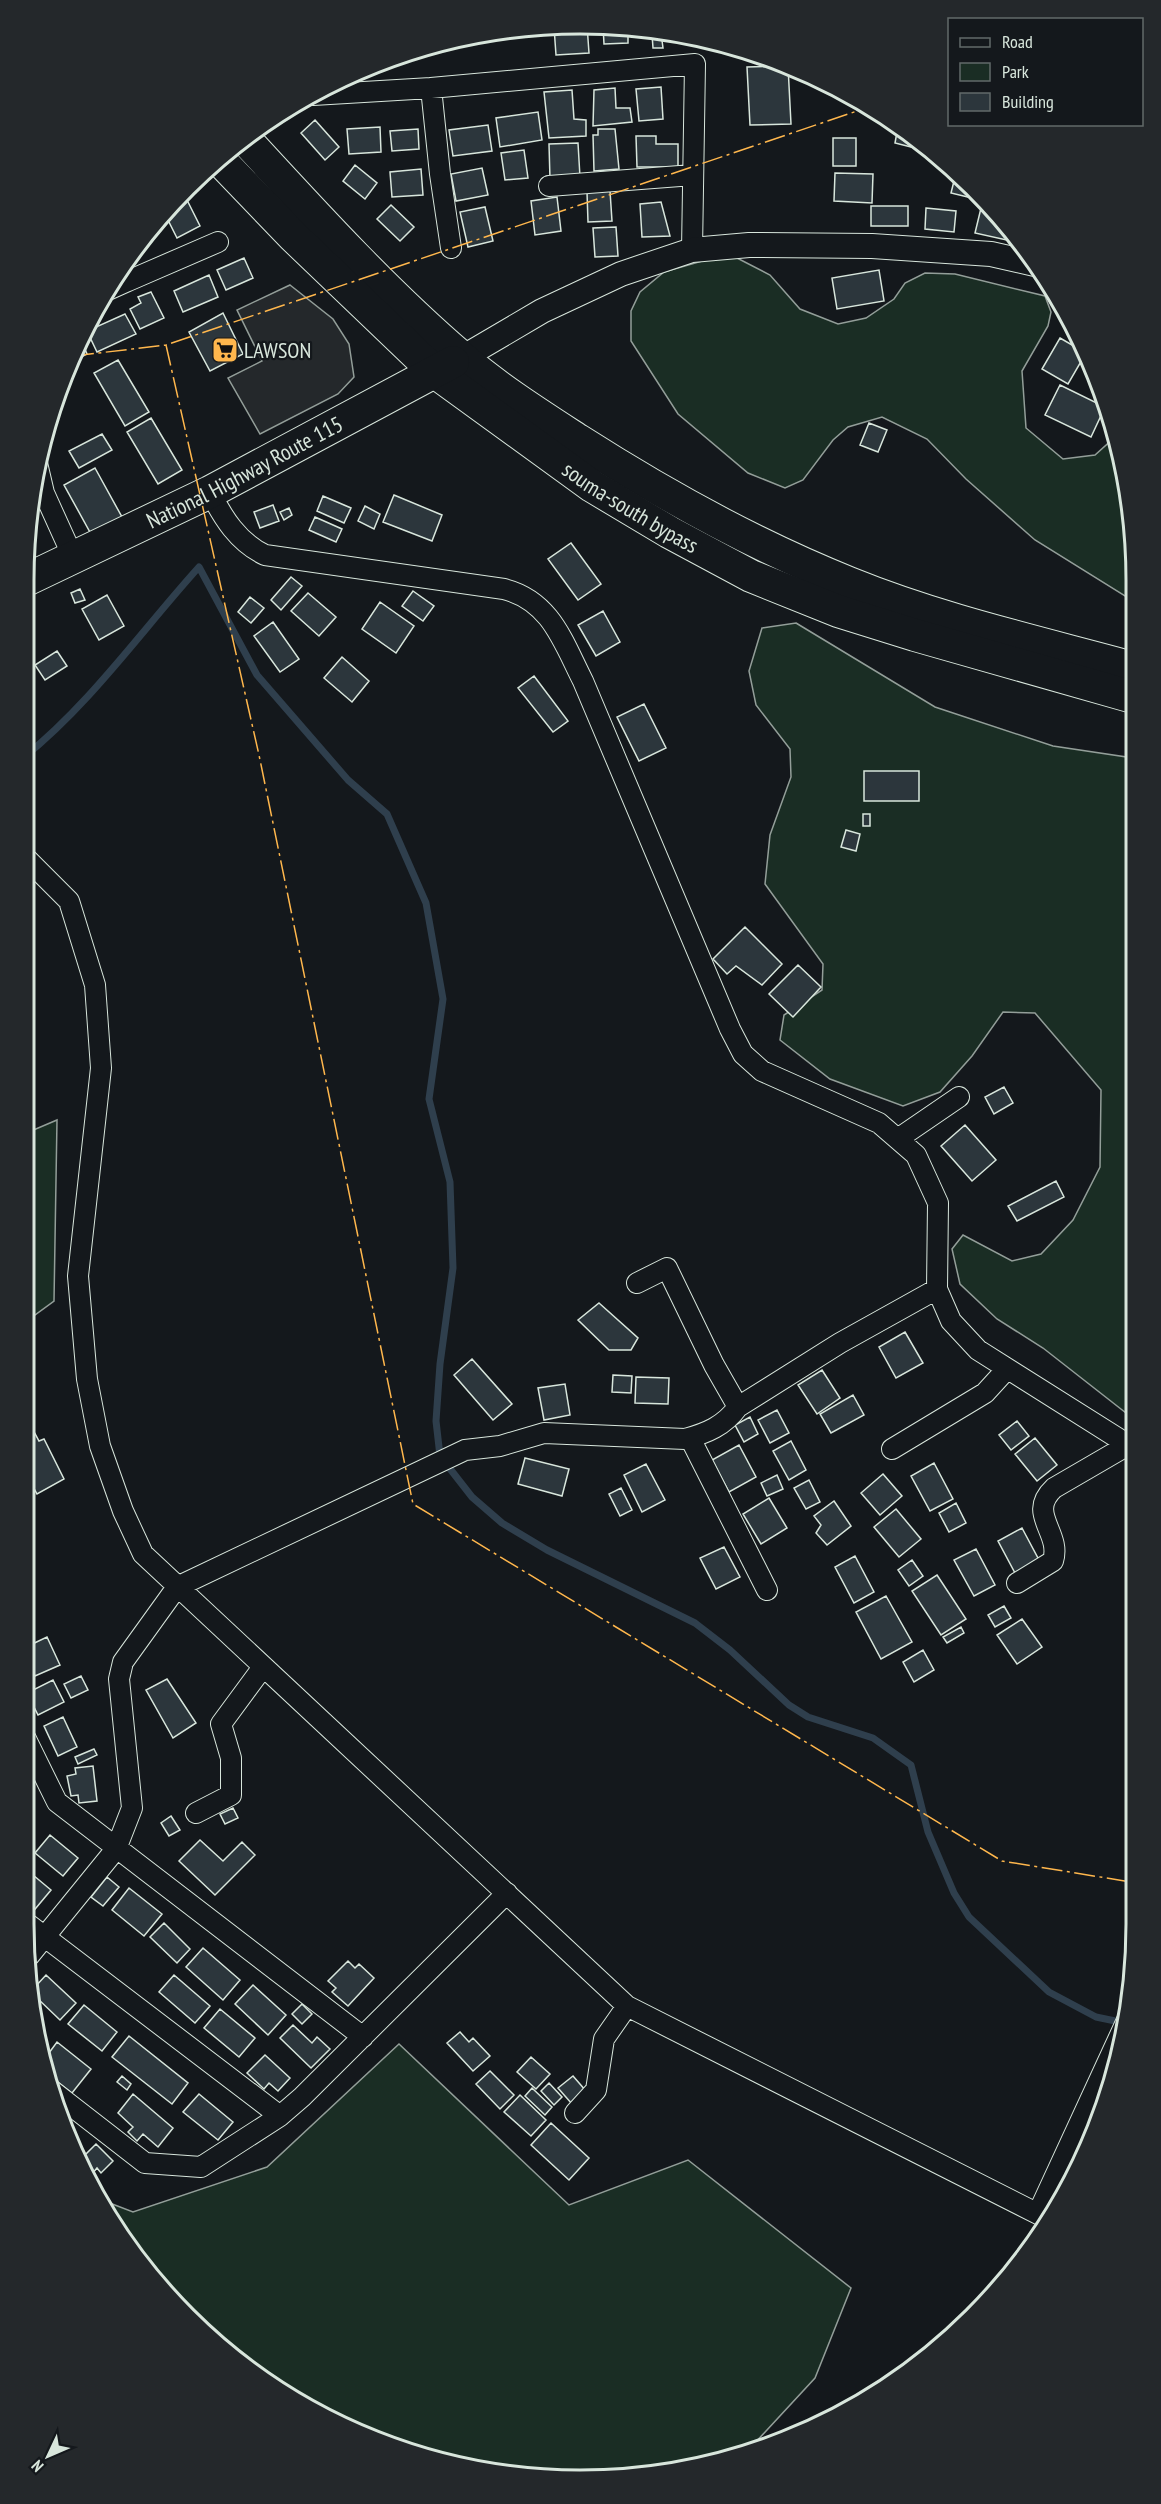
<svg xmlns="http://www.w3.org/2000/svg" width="1161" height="2504" viewBox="0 0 1161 2504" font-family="'PT Sans Narrow',sans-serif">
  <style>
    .green { fill: #1a2d24; stroke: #939e99; stroke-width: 1.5 }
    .parking { fill: #24282b; stroke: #939e99; stroke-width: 1.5 }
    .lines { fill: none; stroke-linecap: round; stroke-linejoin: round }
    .stream { stroke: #2f3f4d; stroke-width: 7 }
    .building { fill: #2c363c; stroke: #d8e6dc; stroke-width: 1.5 }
    .minor-casing { stroke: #d8e6dc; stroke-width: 22 }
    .tertiary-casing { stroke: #d8e6dc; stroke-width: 26 }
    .trunk-casing { stroke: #d8e6dc; stroke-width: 34 }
    .minor { stroke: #14181c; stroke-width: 20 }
    .tertiary { stroke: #14181c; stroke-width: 24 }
    .trunk { stroke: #14181c; stroke-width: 32 }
    .power { stroke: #ffb74d; stroke-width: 1.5; stroke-dasharray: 21 4.5 3 4.5; stroke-linecap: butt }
    .labels { text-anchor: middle; stroke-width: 4.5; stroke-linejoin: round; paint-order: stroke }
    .poi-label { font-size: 22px; fill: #d8e6dc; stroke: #14181c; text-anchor: start }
    .street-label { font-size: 22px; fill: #d8e6dc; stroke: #14181c }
    .rim { fill: none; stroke: #d8e6dc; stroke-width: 3 }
  </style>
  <rect width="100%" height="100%" fill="#14181c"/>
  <path class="green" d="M737 258 770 275 800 309 838 324 866 318 894 299 905 283 925 273 955 274 1045 296 1051 312 1048 326 1022 371 1026 428 1063 459 1095 455 1114 438 1132 508 1133 601 1035 540 966 479 927 439 882 417 848 427 833 440 803 480 785 488 748 473 678 414 631 341V311L640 292 664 272 709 259Z
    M796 623 935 707 1053 746 1133 758 1135 1420 1043 1348 997 1319 960 1284 952 1249 963 1235 1012 1261 1041 1254 1073 1220 1100 1167 1101 1090 1035 1013 1003 1012 972 1056 940 1092 903 1106 830 1079 780 1040 784 1015 822 990 823 964 765 884 770 835 791 777 790 749 756 705 749 671 762 628Z
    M57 1120 54 1301 24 1323V1134Z
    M399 2044 569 2205 688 2160 851 2288 815 2378 753 2445 653 2475 472 2469 302 2405 213 2342 139 2263 107 2202 133 2212 267 2167Z"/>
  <path class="parking" d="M290 285 333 319 349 344 354 377 338 394 260 434 228 378 262 361 237 310Z"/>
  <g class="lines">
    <path class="stream" d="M24 757C91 703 142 630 199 567L257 675 348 780 387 814 426 903 443 999 429 1099 450 1182 453 1268 440 1364 436 1421 440 1456 472 1497 502 1523 547 1550 695 1623 730 1650 789 1705 808 1717 873 1738 911 1765 928 1832 954 1893 969 1917 1049 1992 1096 2017 1125 2023"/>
  </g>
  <path class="building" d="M587 25 589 53 556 55 554 27Z
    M603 26 628 29V43L604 44Z
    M661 33 663 48H653L652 34Z
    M788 66 791 124 750 125 747 67Z
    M661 87 663 119 639 121 636 89Z
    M615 88 616 108H630L632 122 593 126 594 90Z
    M572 90 574 119 586 120V136L549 138 544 92Z
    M538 112 542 140 500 147 496 118Z
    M315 120 339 147 325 160 301 133Z
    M488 125 492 151 453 156 449 130Z
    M380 127 381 152 349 154 347 129Z
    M418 129 419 149 392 151 390 131Z
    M598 129H615L619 169 594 171 593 135H598Z
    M897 132 919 139 924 144 923 150 895 143Z
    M636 136H656V144H678V167H637Z
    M833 138H856V166H833Z
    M578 143 580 177 550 179 549 144Z
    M524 150 528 178 505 180 501 153Z
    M355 165 377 183 365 199 343 181Z
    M482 168 488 195 456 201 451 174Z
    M421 169 423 195 392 197 390 172Z
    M835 173 873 174 872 203 834 201Z
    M954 181 963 183 976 196V199L951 193Z
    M610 191 612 221 588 222 587 192Z
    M557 197 561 231 535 235 531 201Z
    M186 198 200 226 177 238 165 214 172 205Z
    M661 202 670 236 642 237 640 204Z
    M982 204 1021 241 1020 243 975 233Z
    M391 205 414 227 400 241 377 219Z
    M871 206H908V226H871Z
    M485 207 493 241 468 247 460 212Z
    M926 208 956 211 954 232 925 229Z
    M616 227 618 256 595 257 593 228Z
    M244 258 253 278 226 290 217 270Z
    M879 270 884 301 837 309 832 278Z
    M209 275 218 297 183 312 174 291Z
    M151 292 164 318 140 329 130 309 141 303 138 297Z
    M223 313 243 354 210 371 189 332Z
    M125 314 136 334 97 352 87 331Z
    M1060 338 1086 353 1068 384 1042 369Z
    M81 340 87 354 68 364Z
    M118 360 149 412 125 426 94 373Z
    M1060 385 1105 407 1091 437 1045 415Z
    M151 418 182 470 158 484 127 432Z
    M869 423 887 430 878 452 860 445Z
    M102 434 112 450 79 468 69 451Z
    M95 468 122 517 91 534 64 485Z
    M394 495 442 515 432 541 383 522Z
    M323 496 351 508 344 523 317 511Z
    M273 505 279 521 260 528 254 512Z
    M365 506 380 514 374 529 358 521Z
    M289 508 292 515 284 520 280 512Z
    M315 517 342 529 336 542 309 530Z
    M571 543 601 584 578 600 548 559Z
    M291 577 302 586 281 610 271 600Z
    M80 589 85 600 75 603 71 593Z
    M413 591 434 606 423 621 402 606Z
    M308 593 336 617 319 636 291 611Z
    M107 595 124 626 99 640 82 609Z
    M250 597 264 608 251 623 238 612Z
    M380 602 414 626 396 653 362 629Z
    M603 611 620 642 596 656 578 625Z
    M273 622 299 659 280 672 254 636Z
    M57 651 67 666 45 680 35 665Z
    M342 657 369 681 352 702 324 678Z
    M534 676 568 721 553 732 518 688Z
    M644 704 666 748 639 761 617 717Z
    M864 771H919V801H864Z
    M863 814H870V826H863Z
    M846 830 860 834 856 851 841 847Z
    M745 927 782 964 762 985 736 966 727 974 713 959Z
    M798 965 821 987 793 1017 769 994Z
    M1004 1087 1013 1103 994 1114 985 1097Z
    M965 1125 996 1160 972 1181 941 1146Z
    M1056 1181 1064 1197 1017 1221 1008 1206Z
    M599 1303 638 1338 631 1350H609L578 1320Z
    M905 1332 923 1363 896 1378 879 1347Z
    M24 1339 30 1353 24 1355Z
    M472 1359 512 1404 493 1420 454 1375Z
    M822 1370 840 1398 817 1414 798 1385Z
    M613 1375 632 1376 631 1393 612 1392Z
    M636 1377 669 1378 668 1404 635 1403Z
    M565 1384 570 1415 544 1420 538 1388Z
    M853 1395 864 1415 831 1433 820 1414Z
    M777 1410 789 1433 770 1443 758 1420Z
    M24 1413 39 1441 44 1439 64 1479 37 1494 24 1470Z
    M750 1417 758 1434 744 1442 735 1425Z
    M1017 1421 1029 1436 1011 1450 999 1435Z
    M1035 1438 1057 1465 1037 1481 1015 1454Z
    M791 1441 806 1470 789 1480 773 1451Z
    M739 1445 756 1477 729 1492 712 1460Z
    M525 1458 569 1469 562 1496 518 1484Z
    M934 1463 953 1499 930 1511 911 1476Z
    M646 1464 665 1500 642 1512 624 1475Z
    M883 1474 902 1496 880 1515 861 1493Z
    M777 1475 783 1489 767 1496 761 1483Z
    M809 1480 820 1502 806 1509 794 1488Z
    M621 1488 632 1510 620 1516 609 1494Z
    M769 1498 787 1528 761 1544 743 1514Z
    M834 1501 851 1526 827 1545 816 1533 821 1525 814 1516Z
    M956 1503 966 1523 949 1532 939 1513Z
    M896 1509 921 1539 899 1557 874 1527Z
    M1022 1528 1039 1560 1015 1573 998 1541Z
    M724 1547 740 1577 716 1589 700 1558Z
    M976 1549 995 1585 974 1596 954 1560Z
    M855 1556 874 1592 854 1603 835 1567Z
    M912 1560 923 1576 909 1586 898 1570Z
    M937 1575 966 1619 941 1635 912 1591Z
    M886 1596 912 1642 881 1659 856 1612Z
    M1004 1606 1011 1618 995 1627 988 1615Z
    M1022 1619 1042 1647 1017 1664 997 1635Z
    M961 1627 964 1633 947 1643 943 1637Z
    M47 1637 60 1665 35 1676 24 1648Z
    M923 1650 934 1670 914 1682 903 1662Z
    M81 1676 88 1690 71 1698 64 1684Z
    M167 1679 196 1723 173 1738 146 1690Z
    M53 1680 64 1702 38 1715 27 1693Z
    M63 1717 77 1747 58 1756 44 1726Z
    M94 1749 97 1755 78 1764 75 1757Z
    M93 1766 97 1801 79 1803 78 1795 71 1796 67 1776 76 1774 75 1768Z
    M233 1808 238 1818 225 1824 220 1814Z
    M24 1811 32 1827 24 1831Z
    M171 1816 180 1830 169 1836 161 1823Z
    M50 1835 78 1858 63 1876 35 1853Z
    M200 1840 223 1861 242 1842 255 1855 215 1895 179 1861Z
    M27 1870 51 1890 31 1914 24 1908V1873Z
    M107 1877 119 1887 103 1906 91 1897Z
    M129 1888 162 1914 144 1936 112 1910Z
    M164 1923 190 1949 177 1963 150 1937Z
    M203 1948 240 1980 223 2000 186 1967Z
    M348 1961 355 1968 359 1964 374 1978 348 2006 332 1992 336 1988 328 1981Z
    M46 1975 76 2003 60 2020 36 1997 35 1987Z
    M174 1975 210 2006 195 2023 159 1992Z
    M253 1985 286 2015 268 2035 235 2004Z
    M302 2004 312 2014 302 2024 292 2014Z
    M84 2005 117 2032 102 2051 68 2024Z
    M220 2009 255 2038 239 2057 204 2028Z
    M293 2025 312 2043 317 2037 330 2049 311 2068 280 2038Z
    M460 2032 469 2042 473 2038 490 2056 473 2071 447 2043Z
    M129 2036 188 2083 172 2104 112 2057Z
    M57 2042 91 2069 72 2093 49 2075 46 2057Z
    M265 2055 290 2078 278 2091 269 2083 264 2089 247 2073Z
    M531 2057 550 2074 536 2089 517 2072Z
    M490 2071 514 2095 500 2109 476 2084Z
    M122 2076 131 2084 127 2090 117 2082Z
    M573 2076 586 2091 572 2104 558 2088Z
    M549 2083 562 2097 554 2105 541 2091Z
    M532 2088 552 2107 545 2115 525 2096Z
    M133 2094 173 2128 158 2147 143 2134 137 2141 128 2132 133 2127 118 2113Z
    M199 2094 233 2122 218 2140 183 2112Z
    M520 2095 546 2120 531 2136 504 2112Z
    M551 2123 589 2158 569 2180 531 2145Z
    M96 2144 113 2161 101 2173 97 2168 92 2174 83 2157Z"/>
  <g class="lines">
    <g class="minor-casing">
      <path id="minor" d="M431 88 440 174 451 248
        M313 95 431 88 695 64 692 250
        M549 186 693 175
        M128 281 218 242
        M108 290 128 281 122 267
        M37 463 44 493 73 557
        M210 492C223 518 238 542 265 555L504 589C551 601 563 642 583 681L730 1029 743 1054 762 1071 879 1123 916 1155 938 1203 937 1289 951 1321 978 1350 1135 1449
        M24 856 69 901 95 985 101 1068 78 1276 87 1379 100 1446 123 1511 143 1554 627 2006 1050 2220
        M899 1138 959 1097
        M637 1283 667 1268 714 1365 738 1407
        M690 1438 767 1590
        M892 1449 985 1393 1006 1370
        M1017 1583 1053 1561C1062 1532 1026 1514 1054 1488L1128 1445
        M24 1735 57 1802 363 2037
        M196 1813 231 1795V1758L221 1724 263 1667
        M24 1921 280 2116
        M29 1956 116 1849 132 1808 119 1679 123 1662 177 1587 465 1450 500 1446 544 1433 685 1439C707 1433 724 1426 738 1407L840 1343 937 1289
        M51 2090 145 2163 201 2167 280 2116 302 2097 507 1893
        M575 2113 596 2090 604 2039 627 2006
        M1038 2213 1127 2020"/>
    </g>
    <g class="tertiary-casing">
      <path id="tertiary" d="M462 358 542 311 621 274 692 250 749 245 872 246 991 254 1035 264"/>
    </g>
    <g class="trunk-casing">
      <g id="trunk">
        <path d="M245 139C314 214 384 291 461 357 497 388 538 414 578 440 664 495 754 545 849 583 940 620 1038 642 1133 668"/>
        <path id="s1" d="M220 160 293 236 435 372 592 486 669 532 751 576 838 611 915 635 1133 697"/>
        <path id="s2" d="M24 581 210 492 453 362"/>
      </g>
    </g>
    <use href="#minor" class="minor"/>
    <use href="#tertiary" class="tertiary"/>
    <use href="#trunk" class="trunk"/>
    <path class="power" d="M166 345 259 755 413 1504 1002 1861 1137 1883
      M73 356 166 345 866 108"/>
  </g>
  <defs>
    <g id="supermarket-square" transform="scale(1.35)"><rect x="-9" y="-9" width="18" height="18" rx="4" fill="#ffb74d" stroke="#14181c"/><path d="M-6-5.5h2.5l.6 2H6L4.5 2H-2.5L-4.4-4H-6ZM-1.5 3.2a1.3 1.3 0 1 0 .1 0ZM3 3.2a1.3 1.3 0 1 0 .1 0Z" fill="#111"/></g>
  </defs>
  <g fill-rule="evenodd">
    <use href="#supermarket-square" x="225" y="350"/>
  </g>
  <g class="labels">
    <g class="poi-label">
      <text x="244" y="358">LAWSON</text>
    </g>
    <g class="street-label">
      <text dy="8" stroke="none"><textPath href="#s2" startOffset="246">National Highway Route 115</textPath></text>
      <text dy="8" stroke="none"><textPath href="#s1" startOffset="540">souma-south bypass</textPath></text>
    </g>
  </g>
  <path d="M0 0H1161V2504H0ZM580 34H580A546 546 0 0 1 1126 580V1924A546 546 0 0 1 580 2470H580A546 546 0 0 1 34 1924V580A546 546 0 0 1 580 34Z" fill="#24282b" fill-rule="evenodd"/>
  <path class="rim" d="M580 34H580A546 546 0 0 1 1126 580V1924A546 546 0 0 1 580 2470H580A546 546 0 0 1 34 1924V580A546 546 0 0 1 580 34Z"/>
  <rect x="948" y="18" width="195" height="108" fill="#14181c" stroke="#626a69" stroke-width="1.5"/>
  <rect x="960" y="38" width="30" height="9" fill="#14181c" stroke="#626a69" stroke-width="1.5"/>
  <text x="1002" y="48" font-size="18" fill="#d8e6dc">Road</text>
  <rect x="960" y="63" width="30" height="18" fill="#1a2d24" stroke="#626a69" stroke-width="1.5"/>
  <text x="1002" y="78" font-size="18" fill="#d8e6dc">Park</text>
  <rect x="960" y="93" width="30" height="18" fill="#2c363c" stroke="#626a69" stroke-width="1.5"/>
  <text x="1002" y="108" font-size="18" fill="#d8e6dc">Building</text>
  <g transform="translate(48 2456) rotate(226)" stroke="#14181c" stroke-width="4.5" paint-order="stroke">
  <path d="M0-4.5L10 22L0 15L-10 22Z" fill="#d8e6dc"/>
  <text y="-9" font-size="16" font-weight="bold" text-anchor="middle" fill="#d8e6dc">N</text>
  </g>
</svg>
